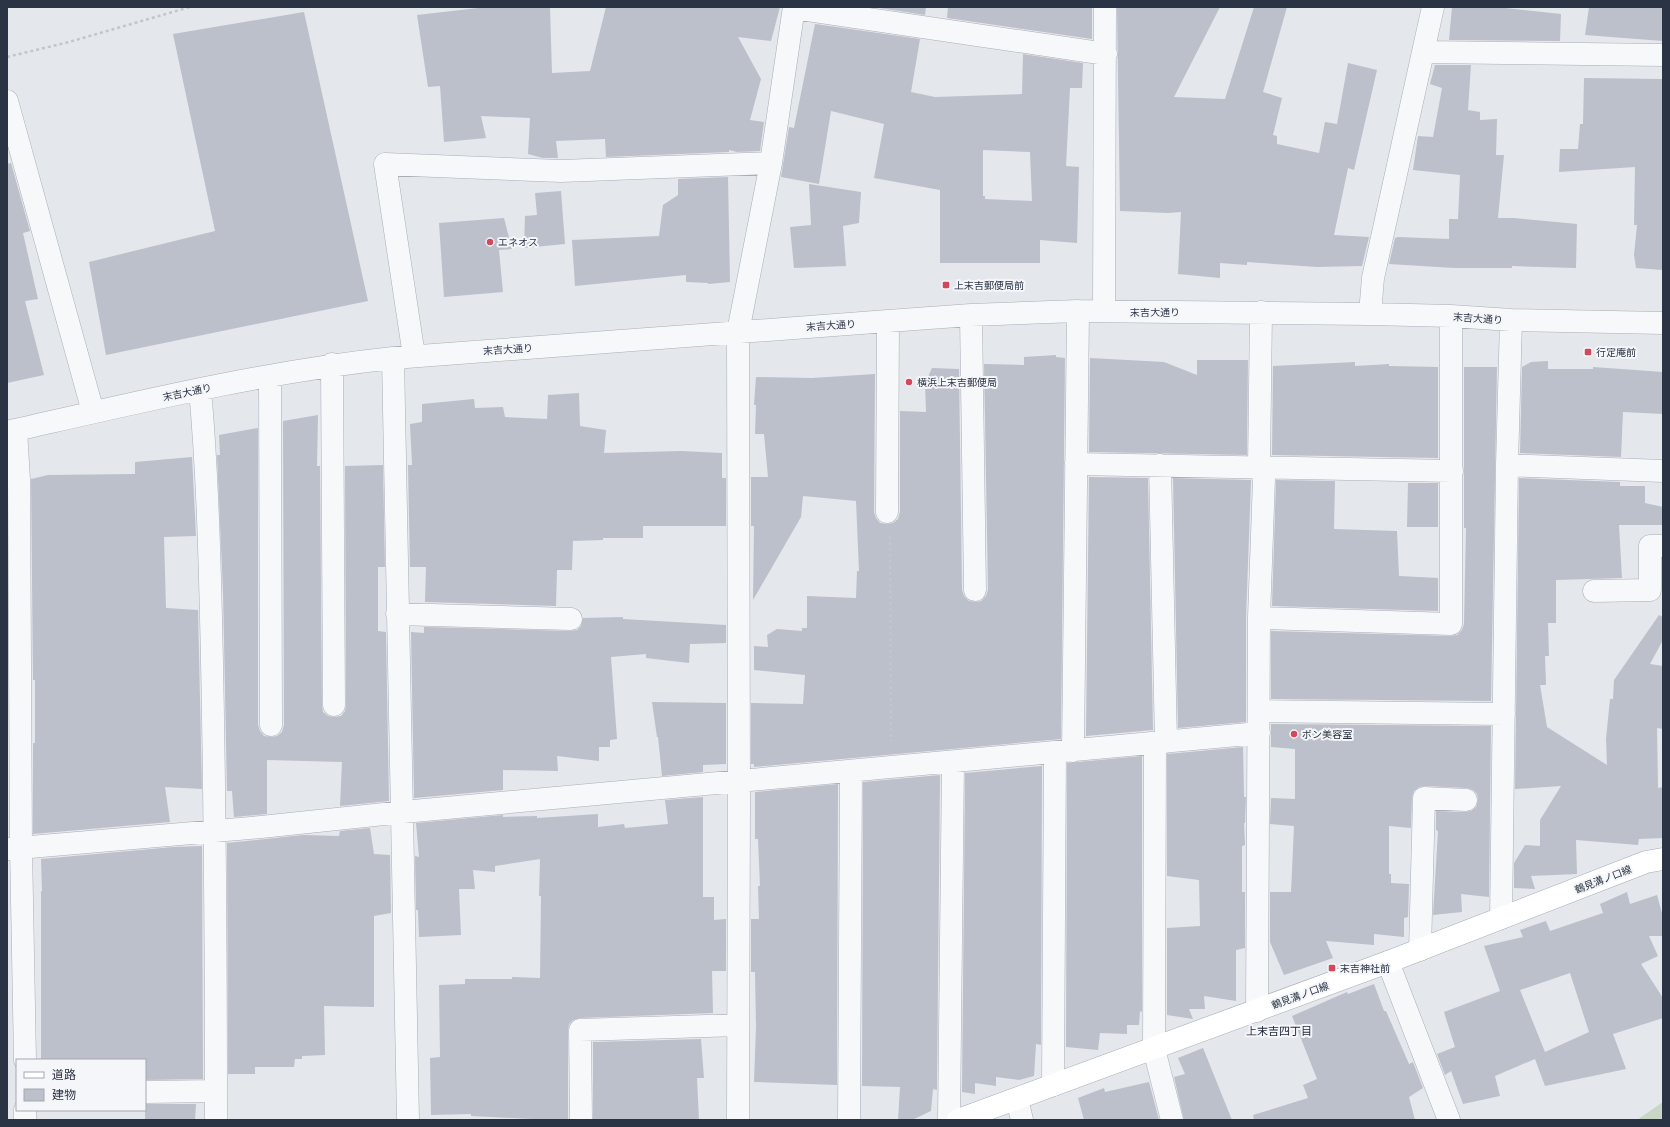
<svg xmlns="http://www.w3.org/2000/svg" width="1670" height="1127" viewBox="0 0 1670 1127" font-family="'Archivo Narrow','Noto Sans JP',sans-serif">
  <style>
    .green { fill: #c9d6c5 }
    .building { fill: #bbc0ca; fill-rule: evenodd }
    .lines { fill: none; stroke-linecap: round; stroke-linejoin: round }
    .minor-casing { stroke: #a9aeb7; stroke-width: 23 }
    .major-casing { stroke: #a3abb8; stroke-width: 23 }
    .path { stroke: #c2c5cb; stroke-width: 2.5; stroke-dasharray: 3 3; stroke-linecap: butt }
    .minor { stroke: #f7f8fa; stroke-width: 22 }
    .major { stroke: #fff; stroke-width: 22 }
    .poi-dot { fill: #d1495b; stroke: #f4f6f9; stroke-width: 1.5 }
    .labels { text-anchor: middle; stroke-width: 4; stroke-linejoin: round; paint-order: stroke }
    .poi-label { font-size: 10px; fill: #2b3445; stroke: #f4f6f9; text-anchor: start }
    .street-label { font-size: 10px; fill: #2b3445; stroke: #f4f6f9 }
    .neighbourhood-label { font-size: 11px; fill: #1d2536; stroke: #f4f6f9 }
  </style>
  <rect width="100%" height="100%" fill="#e4e7ec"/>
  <path class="green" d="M1663 1102V1120H1637Z"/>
  <path class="building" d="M487 7H550L552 73 590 71 606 7H780L771 41 738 37 761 79 750 120 764 122 760 151 737 152 729 150V152L606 157 605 139 556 141 558 158H543L528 154 530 118 481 116 486 138 444 142 440 86 428 87 417 15Z
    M873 7H926L925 15Z
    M948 7H1092V39L947 18Z
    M1117 7H1220L1174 97 1225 99 1254 7H1287L1263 92 1282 98 1273 135 1277 136V144L1319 153 1325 122 1337 124 1348 63 1377 70 1354 170 1348 168 1334 235 1369 237 1362 266 1317 267 1247 262V265L1220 263V278L1178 274 1181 212 1168 213 1120 211Z
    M1452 7H1496L1561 14 1560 41 1449 40Z
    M1589 7H1663V41L1585 35Z
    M304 12 368 301 106 355 89 262 215 231 173 34Z
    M815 24 920 39 911 92 935 97 1022 94 1023 54 1083 63 1082 88H1070L1066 166 1079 167 1077 243 1040 240V263H940V190L874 178 884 124 831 111 819 184 781 177 789 127 794 128ZM983 150 1030 152 1032 201 985 199V196H983Z
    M1435 65H1471L1468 110 1480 112V120L1497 119 1496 155H1504L1498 218H1514L1577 224 1576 268 1512 266V268H1454L1389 264 1395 238 1398 237 1449 239V219H1458L1460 175 1413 170 1418 136 1433 137 1442 88 1430 84Z
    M1584 78 1663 79V270L1636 268 1634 255 1637 225H1634L1635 167 1559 172 1560 149H1578L1580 124H1583Z
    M11 163 30 231 23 233 38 299 25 301 44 375 7 383V164Z
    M728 177 730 282 708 284V283L686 282V275L575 286 572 240 659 236 663 205 678 195V179Z
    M809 184 861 192 859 223 843 226 846 266 794 268 790 227 811 225Z
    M561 191 565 244 524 248 525 216 537 215 535 193Z
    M504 218 512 249 499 250 503 292 444 297 439 223Z
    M1056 355V357L1065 358 1061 739 754 767V764H751V703L803 704 805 675 754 670V646L768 647 767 635 777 629 802 631V628H807V596L856 598 857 571H859L856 501 803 496 801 517 753 600 754 526H751V477H768L764 434H755L756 405H754L756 377 812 378 875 374 874 512 876 518 880 523 887 524 893 523 898 519 900 512V411L926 412 925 383 932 368 959 369 962 590 964 596 969 601 976 602 981 601 986 596 988 590 984 364 1024 365V357Z
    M1090 358 1164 362 1197 375V360H1248L1247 455 1089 452Z
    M1548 361V369H1593V367L1663 372V414L1623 412 1621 457 1520 453 1522 367 1531 362Z
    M1355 362V366L1389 364V366L1438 367V458L1272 455 1273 366Z
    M1464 367H1497L1491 701 1271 699V631L1451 636 1457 635 1462 630 1464 624 1466 528H1464Z
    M579 393 580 426 606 430 604 453 681 451 722 453V478H726V526H643V538H603V540L573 541 572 570H557L556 606 425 602 426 567H410L408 465H412L410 424 422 422V404L474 399 475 408 503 407 505 417 547 419 548 395Z
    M318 415 317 466H320L322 705 323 712 328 716 334 717 341 716 345 711 346 705 345 466 383 465 385 567H378V631L386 632 389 801 340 806 342 762 267 760V814L234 817 232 791H227L223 592 217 455H220L219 435 258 428V725L260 731 264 736 271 737 277 736 282 732 284 725 283 421Z
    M192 457 196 536 164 537 166 608 198 610 202 789 165 787 170 822 33 834V743H35V680H33L31 479 48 475 135 474V462Z
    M1089 477 1148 478 1153 730 1086 736Z
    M1173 478 1251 480V481L1246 618V722L1178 728Z
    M1519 478 1620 482V486H1645V503L1663 507V525H1619L1622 578 1556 580V623H1548L1549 656H1545L1546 685H1540L1547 727 1607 765 1606 739 1610 699H1613L1614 680 1659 615 1663 617V640L1650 664 1663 666V729L1657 728 1658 788 1663 787V838L1639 839 1638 845 1576 840 1577 874 1531 876 1535 889 1514 888V863L1525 845 1540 846V820L1561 786 1515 789Z
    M1276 480 1335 481 1334 529 1397 531 1399 576 1438 578V611L1272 606Z
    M1408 483H1438V527H1407Z
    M623 617V619L726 625V643L690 644 689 663 646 658V654L611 657 617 739 610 740V747H599V761L557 756 558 771 503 770V790L414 798 411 632 424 633V627L571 631 577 630 581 626 583 618Z
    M652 702 726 703V764L703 765V772L662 776 658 737H657Z
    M1271 724 1491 726 1489 897 1461 894 1462 912 1433 915 1438 831 1436 830V811L1465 812 1471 811 1476 807 1478 800 1477 794 1473 790 1467 788 1425 786 1419 787 1414 791 1412 797 1411 828 1389 826V874H1391V883L1409 884 1408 917 1404 918V937L1374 934V945L1326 941 1333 958 1284 975 1270 942V892H1291L1294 826 1270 824 1271 798 1295 799V749L1271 747Z
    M7 742 8 836H7Z
    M1243 747 1244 797H1246L1245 823H1244L1245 845 1242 846V892H1245V948L1236 950V1001L1204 996 1205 1009H1189L1193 1019 1167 1015V928L1200 926 1199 880 1167 876V754Z
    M1142 756V1012L1140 1011 1139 1025H1127V1034L1100 1033 1098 1050 1066 1047 1067 763Z
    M1042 766 1041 1045 1036 1044 1034 1076 1019 1080 996 1077V1086L975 1083V1094L962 1092 965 773Z
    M940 775 937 1090 933 1089 931 1111 912 1120H898L900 1087 862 1086 863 782Z
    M838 784 837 1085 754 1082 756 1027 755 972H751V919H759L758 886H760L758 839H755V792Z
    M703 797V897H714V920L726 919V971H712L713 1013 580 1018 573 1020 569 1024 568 1030V1119L551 1120 471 1116V1114L431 1115 430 1058 440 1057 439 985 465 984V979H512V977L540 978 541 896H539L540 859 495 866V872L473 870 475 889H459L461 935 419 937 418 910H416L415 856 419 857 416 823 503 815V817L537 816V818L598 814V827L624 824 625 828 668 824 665 800Z
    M370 828 374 854 390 855 391 913 374 916V1007L324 1006 325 1055 302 1056V1059H295L294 1067H255V1074H228L227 843 303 835 339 836 340 831Z
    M202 846 203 1079 145 1080V1060H41V891H42L41 859 173 847Z
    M1627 892 1630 904 1657 895 1663 917V936H1649L1658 956 1641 964 1663 998V1018L1613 1034 1626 1069 1545 1086 1535 1059 1495 1076 1500 1096 1463 1104 1451 1071 1445 1075 1437 1054 1455 1047 1444 1012 1500 991 1484 946 1523 937 1520 930 1546 921 1550 931 1603 913 1600 904ZM1570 973 1589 1032 1545 1052 1520 990Z
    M1374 984 1384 1011H1386L1409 1064 1413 1062 1423 1088 1409 1097 1415 1120H1254L1253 1115 1308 1098 1303 1085 1317 1079 1292 1016 1347 992 1348 994Z
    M701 1039 704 1078H697L699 1120 593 1119V1042Z
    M1203 1048 1232 1120H1184L1174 1077 1185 1074 1178 1058Z
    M1149 1082 1159 1120H1084L1078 1098 1104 1088 1105 1092Z
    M145 1104H196L195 1120H145Z"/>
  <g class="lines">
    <g class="minor-casing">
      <path id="minor" d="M794 8 1106 54
        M1423 52 1663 55
        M7 101 93 412
        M1104 311 1105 7
        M1370 314 1373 278 1433 7
        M971 315 975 590
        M414 356 385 164 561 171 771 163
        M393 358 408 1120
        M332 364 334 705
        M270 376 271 725
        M200 389C208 479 210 570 212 661 215 814 216 967 216 1120
        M16 430 19 480 21 847 25 1060
        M7 432C135 403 262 372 393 358L888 321 971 315 1078 311 1370 314 1451 316 1511 320 1663 323
        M1076 464 1452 471
        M1160 465 1166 742
        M1507 465 1663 471
        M887 512 888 321
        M1594 591 1650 590V546H1663
        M397 614 571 619
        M1259 618 1451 624V316
        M1259 711 1504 714
        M1155 743 1154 1049 1172 1120
        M1073 751 1078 311
        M7 849 261 827 403 812 1259 733
        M1501 918 1507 465 1511 320
        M1420 950 1424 798 1466 800
        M1388 962 1449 1120
        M1257 1011 1259 618 1264 479 1259 466 1261 312
        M1053 1085 1055 752
        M145 1092 216 1091
        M1017 1099 1022 1120
        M25 1110V1120
        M581 1120 580 1030 738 1025
        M738 1120 739 797 738 332 771 163 794 7
        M849 1120 851 772
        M949 1120 953 762"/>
    </g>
    <g class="major-casing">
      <path id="major" d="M958 1120 1388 962 1646 862 1663 859"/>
    </g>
    <path class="path" d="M7 57 69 42 190 7
      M890 536 891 741"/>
    <use href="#minor" class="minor"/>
    <use href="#major" class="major"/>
  </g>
  <g class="poi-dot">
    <circle cx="490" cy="242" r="4"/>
    <rect x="942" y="281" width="8" height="8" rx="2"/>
    <rect x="1584" y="348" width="8" height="8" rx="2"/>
    <circle cx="909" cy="382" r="4"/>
    <circle cx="1294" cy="734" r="4"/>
    <rect x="1328" y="964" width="8" height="8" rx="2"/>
  </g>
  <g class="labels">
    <g class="poi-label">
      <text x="498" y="246">エネオス</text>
      <text x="954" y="289">上末吉郵便局前</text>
      <text x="1596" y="356">行定庵前</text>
      <text x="917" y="386">横浜上末吉郵便局</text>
      <text x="1302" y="738">ボン美容室</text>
      <text x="1340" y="972">末吉神社前</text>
    </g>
    <g class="street-label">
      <text x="1155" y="316">末吉大通り</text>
      <text transform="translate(1478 318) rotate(4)" y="4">末吉大通り</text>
      <text transform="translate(831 325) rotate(-4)" y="4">末吉大通り</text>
      <text transform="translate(508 349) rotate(-4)" y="4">末吉大通り</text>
      <text transform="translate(187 392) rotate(-12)" y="4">末吉大通り</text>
      <text transform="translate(1603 879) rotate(-21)" y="4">鶴見溝ノ口線</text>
      <text transform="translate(1300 995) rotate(-20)" y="4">鶴見溝ノ口線</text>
    </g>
    <g class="neighbourhood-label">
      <text x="1279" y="1035">上末吉四丁目</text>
    </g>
  </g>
  <rect width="1670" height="1127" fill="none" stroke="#2b3445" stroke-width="16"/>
  <rect x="16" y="1059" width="130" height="52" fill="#f4f6f9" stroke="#a4a8b1"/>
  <rect x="24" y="1072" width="20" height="6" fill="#ffffff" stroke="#a4a8b1"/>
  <text x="52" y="1079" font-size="12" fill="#2b3445">道路</text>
  <rect x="24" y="1089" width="20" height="12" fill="#bbc0ca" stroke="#a4a8b1"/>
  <text x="52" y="1099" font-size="12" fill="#2b3445">建物</text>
</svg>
